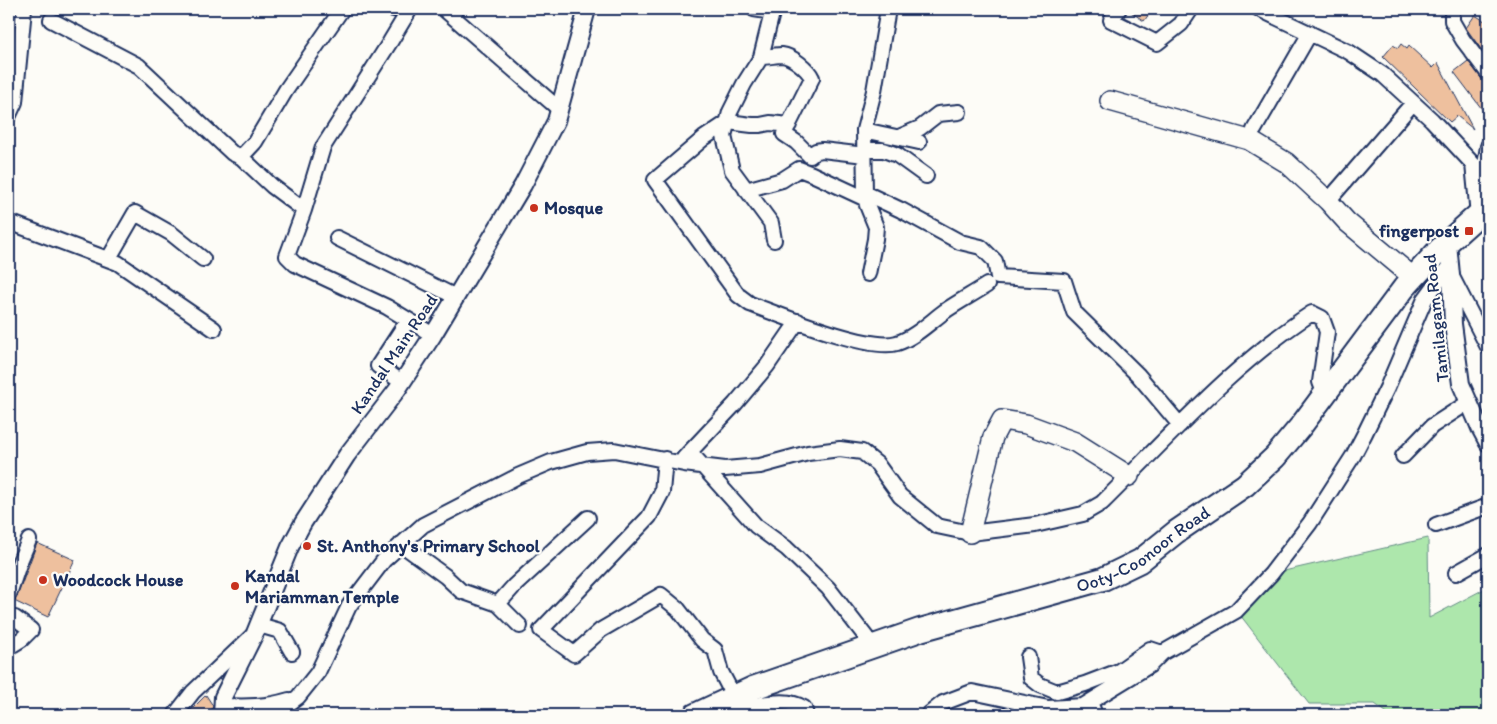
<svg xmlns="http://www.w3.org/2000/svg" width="1497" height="724" viewBox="0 0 1497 724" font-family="Itim,sans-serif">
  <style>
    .green { fill: #ade7ac; stroke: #648b85 }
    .building { fill: #eec09e; stroke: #1b2f5e }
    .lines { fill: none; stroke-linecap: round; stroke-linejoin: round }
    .minor-casing { stroke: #1b2f5e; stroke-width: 18 }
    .tertiary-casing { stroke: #1b2f5e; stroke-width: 20 }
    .secondary-casing { stroke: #1b2f5e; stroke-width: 22 }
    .trunk-casing { stroke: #1b2f5e; stroke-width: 26 }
    .minor { stroke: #fdfcf7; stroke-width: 14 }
    .tertiary { stroke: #fdfcf7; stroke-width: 16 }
    .secondary { stroke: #fdfcf7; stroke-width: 19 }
    .trunk { stroke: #fdfcf7; stroke-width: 22 }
    .poi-dot { fill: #c8321e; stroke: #fdfcf7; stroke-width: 2 }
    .labels { text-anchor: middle; stroke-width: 4.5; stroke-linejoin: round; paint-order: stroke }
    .poi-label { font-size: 18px; font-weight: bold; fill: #1b2f5e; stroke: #fdfcf7; text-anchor: start }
    .street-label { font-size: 18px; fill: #1b2f5e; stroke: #fdfcf7 }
  </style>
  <rect width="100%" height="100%" fill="#fdfcf7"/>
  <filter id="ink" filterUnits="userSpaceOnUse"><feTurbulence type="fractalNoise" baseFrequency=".02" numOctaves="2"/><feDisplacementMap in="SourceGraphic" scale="10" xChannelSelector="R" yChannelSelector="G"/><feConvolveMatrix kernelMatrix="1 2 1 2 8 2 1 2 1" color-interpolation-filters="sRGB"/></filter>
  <g filter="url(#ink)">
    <path class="green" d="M1428 538 1429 618 1488 587V715H1390L1375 704H1309L1237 611 1271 574Z"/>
    <path class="building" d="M1128 9H1153L1144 21 1128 10Z
      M1475 15 1488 23V59L1466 28Z
      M1401 44 1407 49 1409 46 1433 68 1438 63 1473 129 1457 116 1450 122 1383 57 1393 45 1398 48Z
      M1468 61 1481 78 1488 82V117L1454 72Z
      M37 543 75 560 48 617 14 601 17 597Z
      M206 695 213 706 210 715H186Z"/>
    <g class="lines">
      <g class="minor-casing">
        <path id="minor" d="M393 9H401
          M444 9 559 109
          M754 9 772 12
          M773 9 761 57 744 84 730 112 724 136 732 170 771 223 774 240
          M1119 9 1111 20 1157 43 1181 24 1191 9
          M1259 9 1349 52 1382 74 1432 120 1473 164 1478 215
          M1452 9V21L1463 40 1488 73
          M51 20 139 66 232 153 241 157 255 142 286 90 342 9
          M761 57C768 57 776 55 782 55 792 56 808 69 812 78L784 134 796 142 810 156 816 151 822 150 865 155
          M9 115 15 102 24 9
          M789 125 770 123 760 125H752L728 122 704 138 655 180 738 295 750 304C780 315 870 352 897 343 914 338 930 322 945 311 958 302 973 294 987 285
          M864 130 919 142
          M1254 130 1310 33
          M899 137 920 128 938 114 959 112
          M865 150H884L897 155 926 176
          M241 157 272 186 304 210 287 256 295 264 387 307 433 335
          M746 190 782 180 799 169 812 174 866 199
          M1481 192 1488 146
          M865 193 901 210 960 242 981 247 995 261 998 277 1064 281 1074 312 1138 375 1180 425
          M1328 201 1413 103
          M304 210 323 147 390 42 410 9
          M9 222 118 263 214 329
          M337 238 456 297
          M109 258 135 213 172 234 203 259
          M868 274 875 239 876 227 867 205 865 193 864 130 874 91 888 9
          M1451 275 1488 347
          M402 382 378 366 408 320
          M690 452 756 526 786 548 828 588 873 646
          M1403 456 1432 426 1469 402
          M684 458 735 404 767 366 798 321
          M665 459 662 492 649 517 541 630 574 654 601 630 661 595 678 609 702 640 715 650 721 672 734 697
          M1436 525 1488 506
          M401 544 445 576 461 591 498 604 520 626
          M1456 573 1488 555
          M9 594 20 561 29 540
          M498 604 514 586 588 518
          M9 619 15 618 31 630 22 639 9 647
          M259 625 280 631 292 652
          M1162 653 1236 611 1271 574 1310 523 1353 456 1365 433 1387 388 1425 299 1450 265
          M1090 702 1095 715
          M724 703C749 713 778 693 804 708L806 715
          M223 706C246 707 266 707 289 700
          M175 715 193 692 251 637
          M274 715 298 697 318 672 349 606 384 560 423 525 518 476 551 462 587 452 614 450 684 464 725 469 760 466 808 453 840 449 862 452 877 464 900 496 937 526 970 533 1035 525 1083 514 1102 503C1169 437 1233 364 1312 313L1322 318 1327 332 1320 382 1325 395
          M928 715 943 703 972 692 1048 708 1083 706 1150 665 1162 653 1150 649 1119 671 1085 684 1057 692 1040 685 1031 678 1028 657
          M1013 715 1040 707"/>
      </g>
      <g class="tertiary-casing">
        <path id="tertiary" d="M1478 215 1488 192
          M1448 243 1451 275 1453 324 1461 384 1480 428 1488 443
          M222 715 223 697 255 633 290 547 303 523 347 455 397 390 433 335 523 185 556 121 587 9"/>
      </g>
      <g class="secondary-casing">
        <path id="secondary" d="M1110 101 1249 140 1287 163 1328 201 1347 222 1414 278
          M970 533 993 437 1002 420 1026 424 1075 442 1129 476"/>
      </g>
      <g class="trunk-casing">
        <g id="trunk">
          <path id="s1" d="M695 715 753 688 920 630 1103 579 1140 561 1176 532 1245 485 1275 457 1301 426 1404 288 1439 250 1488 206"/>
        </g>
      </g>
      <use href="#minor" class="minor"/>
      <use href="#tertiary" class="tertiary"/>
      <use href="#secondary" class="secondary"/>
      <use href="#trunk" class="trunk"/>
    </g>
  </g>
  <g class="poi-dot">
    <circle cx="534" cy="208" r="5"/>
    <rect x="1464" y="226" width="10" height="10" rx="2.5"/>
    <circle cx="307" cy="546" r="5"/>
    <circle cx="43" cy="580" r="5"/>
    <circle cx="235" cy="586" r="5"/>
  </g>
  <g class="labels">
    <g class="poi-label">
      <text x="544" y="214">Mosque</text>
      <text x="1459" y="237" text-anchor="end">fingerpost</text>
      <text x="317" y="552">St. Anthony's Primary School</text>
      <text x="245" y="582">Kandal<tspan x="245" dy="21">Mariamman Temple</tspan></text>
      <text x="53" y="586">Woodcock House</text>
    </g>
    <g class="street-label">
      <text transform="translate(1436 318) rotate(-96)" y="6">Tamilagam Road</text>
      <text transform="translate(394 354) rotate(-56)" y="6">Kandal Main Road</text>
      <text dy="6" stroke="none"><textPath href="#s1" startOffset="480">Ooty-Coonoor Road</textPath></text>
    </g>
  </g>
  <rect width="1497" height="724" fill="none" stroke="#fdfcf7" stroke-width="30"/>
  <rect x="15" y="15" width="1467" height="694" fill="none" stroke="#1b2f5e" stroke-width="2" filter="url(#ink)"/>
</svg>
